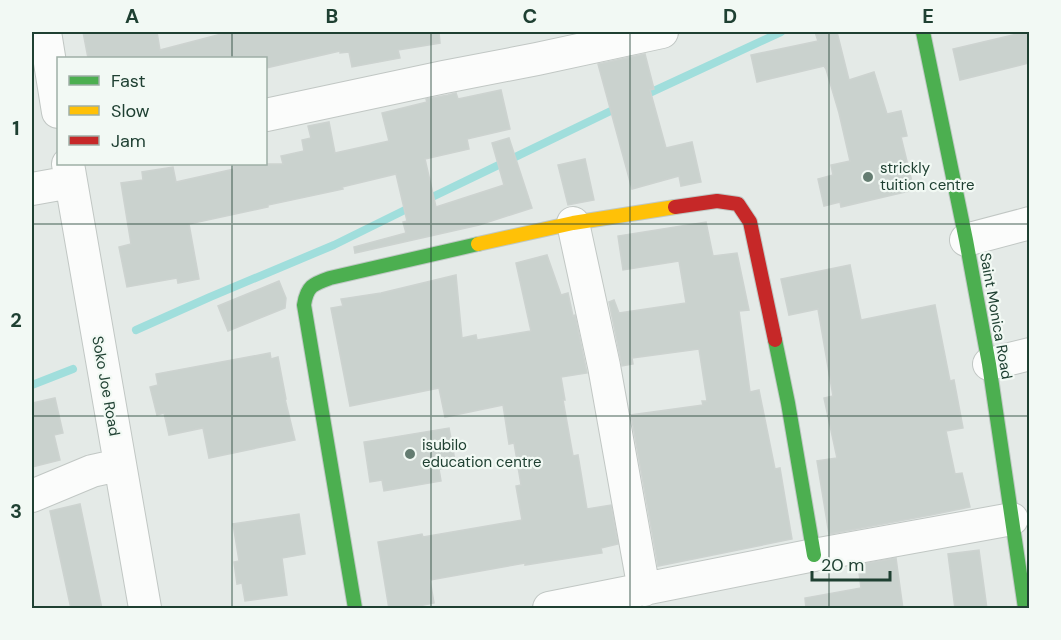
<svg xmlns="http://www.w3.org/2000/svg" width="1061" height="640" viewBox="0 0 1061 640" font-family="'DM Sans',sans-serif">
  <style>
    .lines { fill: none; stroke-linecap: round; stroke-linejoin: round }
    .stream { stroke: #a0dedc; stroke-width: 8 }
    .building { fill: #cad2ce; stroke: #cdd3d0; stroke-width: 1.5 }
    .street-casing { stroke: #c1c7c4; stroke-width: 34 }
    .fast-casing { stroke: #bfc8c4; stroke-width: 16 }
    .slow-casing { stroke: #bfc8c4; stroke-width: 16 }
    .jam-casing { stroke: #bfc8c4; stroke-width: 16 }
    .street { stroke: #fbfcfb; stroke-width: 32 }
    .fast { stroke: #4caf50; stroke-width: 14 }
    .slow { stroke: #ffc107; stroke-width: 14 }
    .jam { stroke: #c62828; stroke-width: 14 }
    .grid { fill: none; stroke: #1f4032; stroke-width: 1.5; stroke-opacity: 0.55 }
    .poi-dot { fill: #647c71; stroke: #f2f9f4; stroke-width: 2 }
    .labels { text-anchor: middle; stroke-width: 4.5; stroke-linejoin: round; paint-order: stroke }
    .poi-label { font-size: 15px; fill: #1f4032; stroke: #f2f9f4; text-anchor: start }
    .street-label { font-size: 15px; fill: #1f4032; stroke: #f2f9f4 }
    .neatline { fill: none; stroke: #1f4032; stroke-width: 2 }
    .grid-label { font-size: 20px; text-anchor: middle; font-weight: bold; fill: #1f4032 }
  </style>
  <rect width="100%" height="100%" fill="#e4eae7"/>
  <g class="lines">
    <path class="stream" d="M643 96 781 32
      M424 201 619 107
      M136 330 210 297 334 245 413 206
      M32 385 73 369"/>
  </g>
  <path class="building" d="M83 32H157L160 50 229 32H439L440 43 398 50 400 58 352 67 349 52 340 53V51L266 68V58H88Z
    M815 32H837L849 80 874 72 887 114 901 111 907 136 901 137 914 190 841 207 840 202 824 206 818 179 833 175 831 165 850 161 839 113 826 69 824 66 757 82 751 55 818 41Z
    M1026 32H1029V63L960 80 953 49Z
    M645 54 654 89 650 90 666 148 692 142 701 182 681 186 679 176 632 189 598 64Z
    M501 90 510 129 467 139 469 149 425 159 436 207 504 185 492 143 509 138 532 208 479 225 355 253 354 247 406 233 403 222 407 221 396 174 342 187 343 189 268 205V207L189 224 199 279 178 283 177 278 127 287 119 247 131 244 121 183 143 180 142 172 173 167 176 182 234 169 233 164H283L281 156 304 151 302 140 311 138 308 126 329 122 335 153 389 141 382 113 427 102 426 99 448 95 456 93 458 99Z
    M585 159 594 200 568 205 558 165Z
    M706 222 713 256 737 253 749 310 739 311 750 392 759 390 775 469 780 468 792 539 658 566 631 415 703 405 702 401H707L699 349 632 358 633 364 622 366 609 302 614 300 619 313 686 303 679 261 623 270 618 236Z
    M547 255 561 295 568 293 573 316 575 315 587 373 561 377 565 400H563L573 456 578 455 587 509 611 505 618 544 601 548 602 553 525 565V563L430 580 434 603 404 609H389L378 542 422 534 423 537 522 520 516 486 521 485 514 443 509 444 503 405 445 417 439 388 350 406 331 308 343 306 341 299 381 293 456 275 462 338 476 335 477 340 531 331 516 263Z
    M850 265 861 320 935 305 950 381 954 380 963 428 946 431 955 474 962 473 970 507 931 515 829 534 817 461 837 458 824 398 833 396 818 309 789 315 781 279Z
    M279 281 286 298 285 308 228 331 218 306Z
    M270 353 271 359 278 357 286 399H285L295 440 209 458 203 428 169 435 164 413 157 415 150 387 158 385 156 374Z
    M55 398 63 433 54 435 60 460 32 467V403Z
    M449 428 456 466 439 469 441 481 384 491 382 480 370 482 364 442Z
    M80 504 102 609H71L50 511Z
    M299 514 305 554 282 558 287 595 245 601 242 583 237 584 234 562 239 561 233 524Z
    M979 550 987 609H955L948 554Z
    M896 558 903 609H806L805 598 861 588 858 565Z"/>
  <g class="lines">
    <g class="street-casing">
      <path id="street" d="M45 32 58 112
        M266 115 444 77 537 59 662 32
        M68 164 145 608
        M32 189 71 182
        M573 223 604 366 644 590
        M966 240 1030 223
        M989 364 1030 354
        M32 496 92 471 119 465
        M549 608 814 555 1012 519"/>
    </g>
    <g class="fast-casing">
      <path id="fast" d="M923 32 966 240 989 364 1025 608
        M775 340 788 403 814 555
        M355 608 304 305C307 286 313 284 330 278L478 244"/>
    </g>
    <g class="slow-casing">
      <path id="slow" d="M478 244 573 223 675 207"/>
    </g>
    <g class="jam-casing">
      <path id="jam" d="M675 207 717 201 738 204 750 222 775 340"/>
    </g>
    <use href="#street" class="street"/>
    <use href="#fast" class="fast"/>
    <use href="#slow" class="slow"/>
    <use href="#jam" class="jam"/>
  </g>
  <path class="grid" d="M232 32V58M431 32V608M630 32V608M829 32V608M232 164V608M32 224H1030M32 416H1030"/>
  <g class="poi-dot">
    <circle cx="868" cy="177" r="6"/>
    <circle cx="410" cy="454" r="6"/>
  </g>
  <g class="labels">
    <g class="poi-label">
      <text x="880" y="173">strickly<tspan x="880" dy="17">tuition centre</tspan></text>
      <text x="422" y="450">isubilo<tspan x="422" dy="17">education centre</tspan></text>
    </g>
    <g class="street-label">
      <text transform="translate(996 316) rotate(80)" y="5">Saint Monica Road</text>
      <text transform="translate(106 386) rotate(80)" y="5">Soko Joe Road</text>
    </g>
  </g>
  <rect width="1061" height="640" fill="none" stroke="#f2f9f4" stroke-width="66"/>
  <rect x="57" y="57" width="210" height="108" fill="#f2f9f4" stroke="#9eafa6" stroke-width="1.5"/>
  <rect x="69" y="76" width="30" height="9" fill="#4caf50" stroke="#9eafa6" stroke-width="1.5"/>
  <text x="111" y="87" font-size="18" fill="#1f4032">Fast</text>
  <rect x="69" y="106" width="30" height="9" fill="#ffc107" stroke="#9eafa6" stroke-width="1.5"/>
  <text x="111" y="117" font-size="18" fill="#1f4032">Slow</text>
  <rect x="69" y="136" width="30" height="9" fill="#c62828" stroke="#9eafa6" stroke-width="1.5"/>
  <text x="111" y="147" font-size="18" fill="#1f4032">Jam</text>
  <path d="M812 571v9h78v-9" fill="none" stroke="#1f4032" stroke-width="3"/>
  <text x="821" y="571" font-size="18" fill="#1f4032" stroke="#f2f9f4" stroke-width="4.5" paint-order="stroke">20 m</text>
  <rect x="33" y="33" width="995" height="574" class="neatline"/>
  <g class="grid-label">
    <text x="132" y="23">A</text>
    <text x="332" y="23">B</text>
    <text x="530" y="23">C</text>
    <text x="730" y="23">D</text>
    <text x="928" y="23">E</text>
    <text x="16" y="135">1</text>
    <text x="16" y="327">2</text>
    <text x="16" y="518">3</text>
  </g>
</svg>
